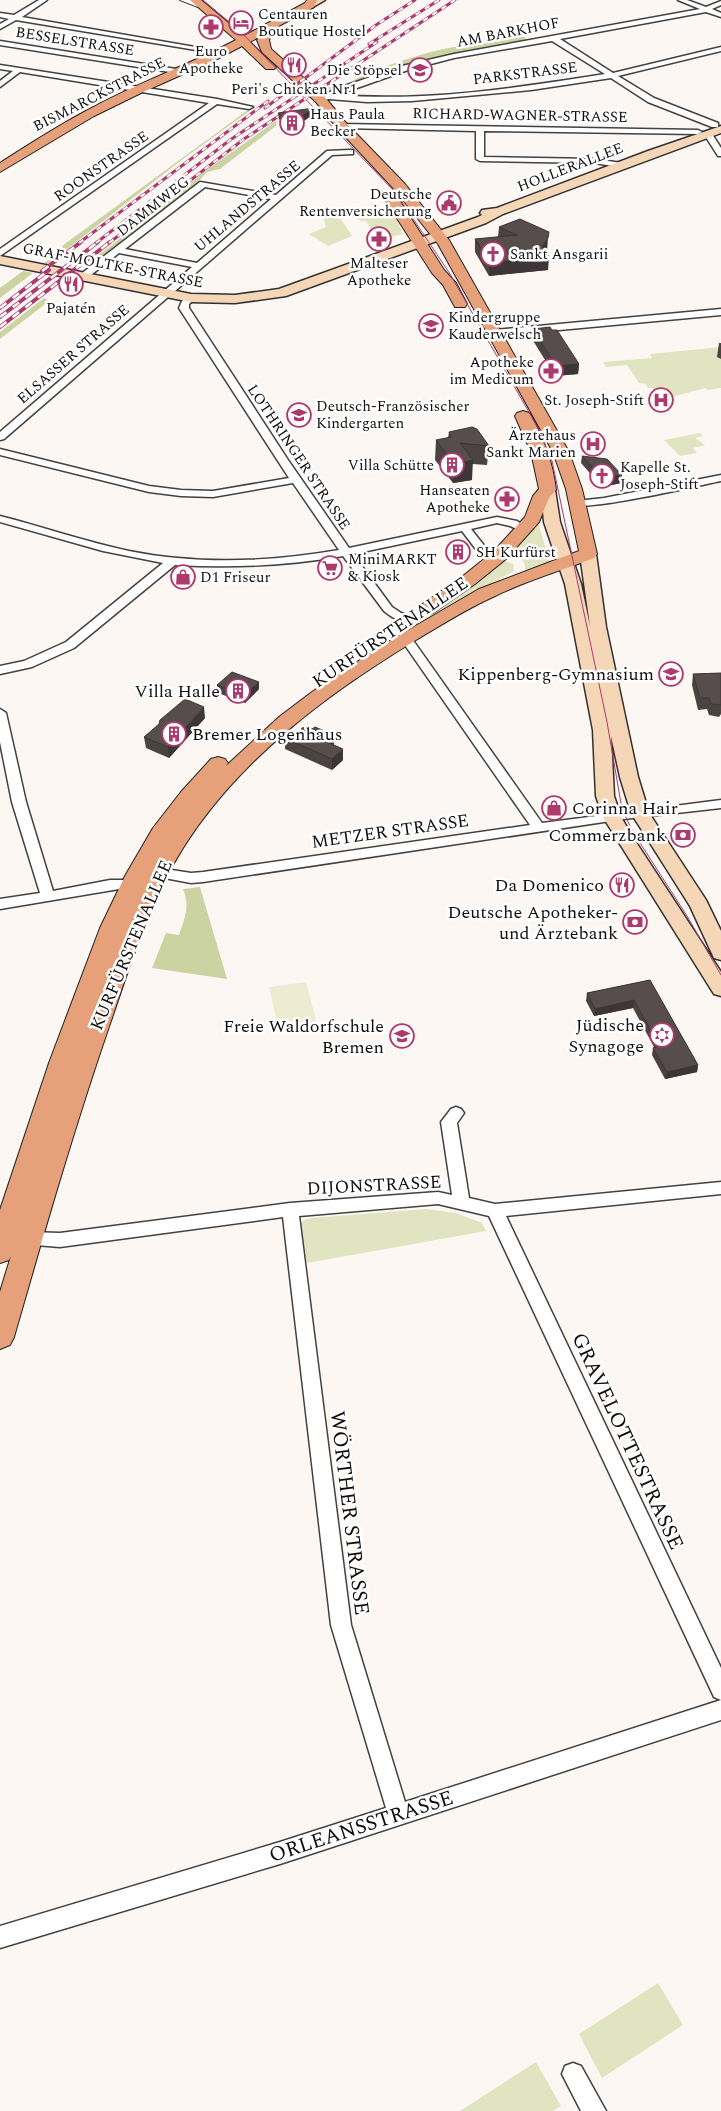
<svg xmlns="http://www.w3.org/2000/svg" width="721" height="2111" viewBox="0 0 721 2111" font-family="Spectral,serif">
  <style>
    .green { fill: #e1e4c0 }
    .forest { fill: #cbd3a2 }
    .pitch { fill: #edebd1 }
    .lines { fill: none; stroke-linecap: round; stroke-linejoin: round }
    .minor-casing { stroke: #424242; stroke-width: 3 }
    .tertiary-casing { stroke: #424242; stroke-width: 2 }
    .secondary-casing { stroke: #313131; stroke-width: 3 }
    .primary-casing { stroke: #202020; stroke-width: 2 }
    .minor { fill: #fff; fill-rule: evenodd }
    .tertiary { fill: #fff; fill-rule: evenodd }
    .secondary { fill: #f5d6b7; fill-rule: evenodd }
    .primary { fill: #e7a17a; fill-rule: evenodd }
    .tram { stroke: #ae396c; stroke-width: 1 }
    .rail-far1-casing { stroke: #ae396c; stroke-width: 3 }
    .rail-casing { stroke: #ae396c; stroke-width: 4 }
    .rail-far1 { stroke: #fff; stroke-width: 2; stroke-dasharray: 5.5; stroke-linecap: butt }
    .rail { stroke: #fff; stroke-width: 2.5; stroke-dasharray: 8; stroke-linecap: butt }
    .wall { fill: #4b4242 }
    .shaded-wall { fill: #3d3636 }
    .building { fill: #574d4d; stroke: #3d3636 }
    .labels { text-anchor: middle; stroke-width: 5; stroke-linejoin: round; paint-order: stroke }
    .far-poi-label { font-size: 15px; fill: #0f0f0f; stroke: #fff; text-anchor: start }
    .far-street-label { font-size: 15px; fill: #0f0f0f; stroke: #fff }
    .street-label { font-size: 18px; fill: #0f0f0f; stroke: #fff }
    .poi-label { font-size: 18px; fill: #0f0f0f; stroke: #fff; text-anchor: end }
    .near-street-label { font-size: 21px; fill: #0f0f0f; stroke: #fff }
  </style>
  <rect width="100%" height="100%" fill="#fdf7f3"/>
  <path class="green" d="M392 209 403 234 386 238 380 234H374L366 221H361L355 217 341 219 352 236 328 246 309 234 326 227 323 217Z
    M721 347V388L708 390 706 388 663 399 652 388H648L646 384 639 383 627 365 606 367 603 362 652 358 650 354Z
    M700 433 703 436 695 438 705 445 693 448 697 453 680 456 664 440Z
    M537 520 550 562 525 572C527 560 519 556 509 554Z
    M505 561 513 564 514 571 434 614 394 639 392 638 472 585 499 562Z
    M426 1209 456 1213 482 1223 486 1231 307 1263 298 1226 304 1220 311 1218Z
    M658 1983 683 2025 602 2078 579 2034Z
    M536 2062 561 2106 553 2111H460Z"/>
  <path class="forest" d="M522 36 531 42 450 57 335 90 321 91 327 87C342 90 362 74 377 69 402 61 429 51 454 47 476 43 499 42 522 36Z
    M252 107H255L183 159 48 264 44 263 63 249 62 246Z
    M277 120 276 126 220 169 207 172 195 185 102 256 93 257 104 251 211 167Z
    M23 271 33 273 0 298V288Z
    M44 298 49 301 0 339V332Z
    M200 887 227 979 152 968 166 933 179 935C185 918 190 906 183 889Z"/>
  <path class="pitch" d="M306 982 317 1024 279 1030 269 987Z"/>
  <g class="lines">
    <g class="minor-casing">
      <path id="minor" d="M39 0H47L22 17 218 51 214 53 16 20 0 29V24L9 19 0 17V13L14 15Z
        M678 0H687L706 7 721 1V5L712 9 721 13V17L706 12 560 39 613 73 721 47V51L618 76 654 98 718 123V127H712L648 102 611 78 531 90 412 101 367 102 329 99 320 101 316 99 336 89 402 66 454 54 700 9ZM552 41 605 74C517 88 426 102 337 95L408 70 454 58Z
        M0 41 176 69 180 71 176 73 0 45Z
        M0 65 217 99 253 107 249 109 217 104 0 256V249L209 103 20 72 0 87V81L13 71 0 69Z
        M339 124 698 130 702 132 698 134 484 131V157L594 159 622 163 623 165 619 167 594 163 480 161 476 159V131L342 128 338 126Z
        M705 132 712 134 721 148V156H718L704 134Z
        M350 150H353V154L332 155 4 439 0 440V432L192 267 119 253 87 278H81V274L200 182 276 195 327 151ZM205 187 271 199 197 263 125 249Z
        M191 295 196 298 189 304V308L288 460 349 548 497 517 517 521 529 529 524 532 510 526 497 523 471 529 486 548 504 553 506 555 500 558 478 552 462 531 353 554 392 607 401 613 415 617 417 619 415 621C404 624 392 618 384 611L343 556C288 566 232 568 175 565L74 648 32 667 0 674V666L24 661 66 642 163 563 103 551 0 522V516C43 527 86 542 129 551 198 565 270 562 339 550L293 483 213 497 181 496 149 492 0 455V449L149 486 181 490 213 491 289 478 179 308 182 301Z
        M721 309V315L495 336 490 333 495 330Z
        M721 475V481C701 485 581 513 572 504L577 501 604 498Z
        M406 634 410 636 542 823 721 800V808L624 819 203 882 191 883 154 876 152 873 154 870 159 868 191 873 203 872 530 825 400 638Z
        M0 709 6 713 26 802 53 891 110 880H137L139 883 137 886 0 909V899L40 893 12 802 0 742Z
        M456 1107 461 1109 464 1113 457 1123 469 1198 495 1204 721 1182V1194L506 1216 721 1668V1700L714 1697 489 1216 438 1204 299 1216 351 1625 405 1802 721 1700V1720L280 1864 0 1948V1926L280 1842 386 1808 331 1625 283 1217 60 1247 23 1244 21 1239 23 1234 29 1232 60 1233 290 1203 438 1192 452 1195 441 1122 451 1109Z
        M573 2063 581 2066 606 2111H581L562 2074 565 2066Z"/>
    </g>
    <g class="tertiary-casing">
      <path id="tertiary" d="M180 0H193L202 4 198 7Z"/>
    </g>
    <g class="secondary-casing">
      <path id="secondary" d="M313 0H325L313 7H307V3Z
        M721 126V133L503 214 486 223 286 296 235 303 191 302 0 264V256L191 294 235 295 279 289 478 217 482 215 480 213 482 210 497 208 648 151Z
        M548 486 553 487 555 490 560 522 581 584 590 626 580 554 582 551H594L596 554 606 627 638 777 649 813 706 900 721 931V960L714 958 690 906 631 813 620 777 611 736 614 796 621 817 632 836 721 972V996L714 994 603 817 596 796 593 730 565 584 544 522 541 490 543 487Z"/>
    </g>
    <g class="primary-casing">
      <path id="primary" d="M190 0H201L244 36 305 3 307 0H317L314 7 275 28 269 40 271 49 324 96 346 123 405 184 449 240 569 452 582 489 597 554 594 558C560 571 525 581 493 597 466 609 441 625 416 640 327 694 239 759 183 848 151 899 132 959 113 1015 76 1121 45 1229 14 1337L10 1345 0 1349V1292L11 1256 9 1260 0 1263V1210L49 1063 100 928 125 876 153 828 181 792 211 759 218 757 225 759 228 763 226 766 279 717 312 692 381 646 479 589 579 551 566 489 553 452 438 244 395 190 338 129 316 102 262 52 257 40 259 37 250 42 274 65 276 67 274 69H266L242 46 217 59 143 92 94 116 0 172V163C28 145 56 127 86 111 134 84 187 66 236 40Z
        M391 194 396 195 444 270 456 283 467 304 465 307H455L443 285 432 273 384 198Z
        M523 411 529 413 531 416C544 439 553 463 556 490L549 498 539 522 506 559 475 584 433 613 427 614 421 613 418 609 421 605 463 576 494 551 525 517 533 496 539 489 531 452 515 416 517 413Z"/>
    </g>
    <use href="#minor" class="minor"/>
    <use href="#tertiary" class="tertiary"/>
    <use href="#secondary" class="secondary"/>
    <use href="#primary" class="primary"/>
    <path class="tram" d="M203 0 240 31 396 193 450 274 538 428 552 461 607 722 622 809 633 832 687 916 721 975"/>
    <g class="rail-far1-casing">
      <path id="rail-far1" d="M369 44 439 0
        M265 108 376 25 415 0
        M79 243 268 101
        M96 243 230 140 377 42
        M109 243 244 139 455 0"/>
    </g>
    <g class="rail-casing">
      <path id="rail" d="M42 271 81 242
        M0 308 49 270
        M0 317 98 242
        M0 327 110 242"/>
    </g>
    <use href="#rail-far1" class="rail-far1"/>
    <use href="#rail" class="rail"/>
  </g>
  <path class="wall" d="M278 113 314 114 289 131 279 119Z
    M520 219 547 251 546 253 548 270 489 276 475 252V239L498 237 499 227Z
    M533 329 579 364 578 374 555 376 532 339Z
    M719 343H721V359L717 357Z
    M449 432 489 446 487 465 472 464V480L453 483 435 460 436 440 448 438Z
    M582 456 622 475 621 483 602 487 581 463Z
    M721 673V714L719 717 709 715 707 709 698 710 692 685 693 674Z
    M217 685 259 689 245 703 218 693Z
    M205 718 169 758 146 748 144 737Z
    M312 729 334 735V745L343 760 332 770 285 749V738L299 735Z
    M650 980 698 1065 697 1072 665 1079 652 1055 653 1048 654 1047 633 1008 594 1016 586 1001 587 993Z"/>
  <path class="shaded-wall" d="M314 108V114L289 131V125Z
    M548 238 547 251 543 258 549 257 548 270 489 276 490 263 542 246Z
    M579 364 578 374 555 376 556 366Z
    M473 460 472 480 453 483 454 464Z
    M622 475 621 483 602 487 603 479Z
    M259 682V689L245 703 244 695Z
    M204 707 205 718 169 758 168 747Z
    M334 735V746L327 742Z
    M343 749V760L332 770V759Z
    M634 1000 633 1008 594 1016 595 1009Z
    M698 1065 697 1072 665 1079 667 1072Z"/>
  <path class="building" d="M314 108 289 125 278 113Z
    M520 219 549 232 548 238 542 246 549 257 490 263 475 239 517 235 499 227Z
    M550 327 552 330H557L579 364 556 366 533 329Z
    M472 427 477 429 489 446 460 443 473 460 454 464 436 440 451 437 449 432Z
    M582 456 607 459 622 475 603 479Z
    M232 672 259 682 244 695 217 685Z
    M721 673V705L711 704 709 698H700L693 674Z
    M185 699 204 707 168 747 144 737 159 724 160 720Z
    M307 727 312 729 315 727 334 735 327 742 343 749 332 759 285 738 299 735 302 728Z
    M650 980 698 1065 667 1072 653 1048 659 1046 634 1000 595 1009 587 993Z"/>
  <defs>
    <g id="hotel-ring" transform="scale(1.25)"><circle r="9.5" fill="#fff" stroke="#ae396c" stroke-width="1.5"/><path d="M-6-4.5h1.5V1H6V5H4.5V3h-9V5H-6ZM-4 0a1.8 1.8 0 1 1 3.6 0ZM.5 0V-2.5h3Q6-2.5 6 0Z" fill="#ae396c"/></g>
    <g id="pharmacy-ring" transform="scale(1.25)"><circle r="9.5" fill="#fff" stroke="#ae396c" stroke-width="1.5"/><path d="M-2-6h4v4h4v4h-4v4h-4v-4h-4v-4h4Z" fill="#ae396c"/></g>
    <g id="restaurant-ring" transform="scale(1.25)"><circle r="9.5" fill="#fff" stroke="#ae396c" stroke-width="1.5"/><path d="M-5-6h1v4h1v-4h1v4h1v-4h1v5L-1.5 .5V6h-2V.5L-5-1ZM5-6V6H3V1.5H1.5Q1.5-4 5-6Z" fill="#ae396c"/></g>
    <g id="school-ring" transform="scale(1.25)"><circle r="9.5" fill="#fff" stroke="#ae396c" stroke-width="1.5"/><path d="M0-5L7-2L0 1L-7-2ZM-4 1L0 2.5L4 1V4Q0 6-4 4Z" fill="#ae396c"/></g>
    <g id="building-ring" transform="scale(1.25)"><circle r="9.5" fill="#fff" stroke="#ae396c" stroke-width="1.5"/><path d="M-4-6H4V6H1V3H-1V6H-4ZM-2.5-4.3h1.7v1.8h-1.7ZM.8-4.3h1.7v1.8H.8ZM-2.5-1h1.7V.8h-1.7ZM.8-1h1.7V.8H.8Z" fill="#ae396c"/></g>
    <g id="civic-ring" transform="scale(1.25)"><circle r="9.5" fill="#fff" stroke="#ae396c" stroke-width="1.5"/><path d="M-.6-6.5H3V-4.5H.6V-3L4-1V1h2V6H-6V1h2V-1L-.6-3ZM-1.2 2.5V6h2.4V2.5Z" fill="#ae396c"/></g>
    <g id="church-ring" transform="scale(1.25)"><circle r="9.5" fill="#fff" stroke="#ae396c" stroke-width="1.5"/><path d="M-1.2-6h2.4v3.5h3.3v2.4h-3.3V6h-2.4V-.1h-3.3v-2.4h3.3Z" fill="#ae396c"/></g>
    <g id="hospital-ring" transform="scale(1.25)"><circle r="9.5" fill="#fff" stroke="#ae396c" stroke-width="1.5"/><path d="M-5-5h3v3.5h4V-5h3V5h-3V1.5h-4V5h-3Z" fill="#ae396c"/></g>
    <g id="supermarket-ring" transform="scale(1.25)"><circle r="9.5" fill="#fff" stroke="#ae396c" stroke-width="1.5"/><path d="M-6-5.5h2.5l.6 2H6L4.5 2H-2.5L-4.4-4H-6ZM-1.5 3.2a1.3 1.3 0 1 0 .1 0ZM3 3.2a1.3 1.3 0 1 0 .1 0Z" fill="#ae396c"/></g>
    <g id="shop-ring" transform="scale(1.25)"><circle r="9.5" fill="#fff" stroke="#ae396c" stroke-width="1.5"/><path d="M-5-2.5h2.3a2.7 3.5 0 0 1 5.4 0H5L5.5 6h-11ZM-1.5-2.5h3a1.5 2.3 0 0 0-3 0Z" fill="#ae396c"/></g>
    <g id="bank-ring" transform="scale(1.25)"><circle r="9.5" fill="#fff" stroke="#ae396c" stroke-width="1.5"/><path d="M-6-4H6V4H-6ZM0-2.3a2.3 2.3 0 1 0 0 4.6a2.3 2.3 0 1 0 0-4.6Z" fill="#ae396c"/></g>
    <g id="synagogue-ring" transform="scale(1.25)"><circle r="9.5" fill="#fff" stroke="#ae396c" stroke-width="1.5"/><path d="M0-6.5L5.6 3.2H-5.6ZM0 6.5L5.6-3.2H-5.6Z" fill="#ae396c"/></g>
  </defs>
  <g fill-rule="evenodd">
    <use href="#hotel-ring" x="241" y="23"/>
    <use href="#pharmacy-ring" x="211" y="27"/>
    <use href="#restaurant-ring" x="294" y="65"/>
    <use href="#school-ring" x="420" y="70"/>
    <use href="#building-ring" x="292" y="123"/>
    <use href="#civic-ring" x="449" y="203"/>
    <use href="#pharmacy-ring" x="379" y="239"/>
    <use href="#church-ring" x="493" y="254"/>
    <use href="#restaurant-ring" x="71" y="284"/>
    <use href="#school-ring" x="431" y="326"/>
    <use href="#pharmacy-ring" x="551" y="371"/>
    <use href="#hospital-ring" x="661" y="400"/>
    <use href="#school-ring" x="299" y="415"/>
    <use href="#hospital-ring" x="593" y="444"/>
    <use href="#building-ring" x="452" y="465"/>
    <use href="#church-ring" x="602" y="476"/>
    <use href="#pharmacy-ring" x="507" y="499"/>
    <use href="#building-ring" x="458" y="552"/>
    <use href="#supermarket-ring" x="330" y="568"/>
    <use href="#shop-ring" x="183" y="577"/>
    <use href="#school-ring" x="671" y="674"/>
    <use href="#building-ring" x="238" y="691"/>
    <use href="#building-ring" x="174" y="734"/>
    <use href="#shop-ring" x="554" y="808"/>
    <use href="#bank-ring" x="683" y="835"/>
    <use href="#restaurant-ring" x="622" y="885"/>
    <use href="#bank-ring" x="635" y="922"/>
    <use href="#synagogue-ring" x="662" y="1035"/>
    <use href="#school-ring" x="402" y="1036"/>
  </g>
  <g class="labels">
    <g class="far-poi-label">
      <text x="258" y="19">Centauren<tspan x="258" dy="17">Boutique Hostel</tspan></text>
      <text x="211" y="56" text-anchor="middle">Euro<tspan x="211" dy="17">Apotheke</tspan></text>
      <text x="402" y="75" text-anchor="end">Die Stöpsel</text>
      <text x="294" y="94" text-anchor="middle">Peri's Chicken Nr1</text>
      <text x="310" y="119">Haus Paula<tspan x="310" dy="17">Becker</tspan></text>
      <text x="432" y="199" text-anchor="end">Deutsche<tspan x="432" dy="17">Rentenversicherung</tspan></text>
      <text x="510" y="259">Sankt Ansgarii</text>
      <text x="379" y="268" text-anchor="middle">Malteser<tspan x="379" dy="17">Apotheke</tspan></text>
      <text x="71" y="313" text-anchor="middle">Pajatén</text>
      <text x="448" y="322">Kindergruppe<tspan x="448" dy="17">Kauderwelsch</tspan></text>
      <text x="534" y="367" text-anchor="end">Apotheke<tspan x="534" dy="17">im Medicum</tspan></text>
      <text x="644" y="405" text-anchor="end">St. Joseph-Stift</text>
      <text x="316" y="411">Deutsch-Französischer<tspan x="316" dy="17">Kindergarten</tspan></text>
      <text x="576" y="440" text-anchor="end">Ärztehaus<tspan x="576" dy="17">Sankt Marien</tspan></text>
      <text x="434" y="470" text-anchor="end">Villa Schütte</text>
      <text x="620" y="472">Kapelle St.<tspan x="620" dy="17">Joseph-Stift</tspan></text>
      <text x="490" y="495" text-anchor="end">Hanseaten<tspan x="490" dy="17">Apotheke</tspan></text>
      <text x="476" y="557">SH Kurfürst</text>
      <text x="348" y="564">MiniMARKT<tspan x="348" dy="17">&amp; Kiosk</tspan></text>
      <text x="200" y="582">D1 Friseur</text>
    </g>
    <g class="far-street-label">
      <text transform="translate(508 32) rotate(-11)" y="5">AM BARKHOF</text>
      <text transform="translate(75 41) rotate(9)" y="5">BESSELSTRASSE</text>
      <text transform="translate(525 73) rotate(-7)" y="5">PARKSTRASSE</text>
      <text transform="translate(99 94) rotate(-27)" y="5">BISMARCKSTRASSE</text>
      <text transform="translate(520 115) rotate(1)" y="5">RICHARD-WAGNER-STRASSE</text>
      <text transform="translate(101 166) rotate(-35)" y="5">ROONSTRASSE</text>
      <text transform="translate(570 167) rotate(-21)" y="5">HOLLERALLEE</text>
      <text transform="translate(153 206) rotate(-38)" y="5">DAMMWEG</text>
      <text transform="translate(247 206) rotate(-40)" y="5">UHLANDSTRASSE</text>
      <text transform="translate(113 265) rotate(11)" y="5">GRAF-MOLTKE-STRASSE</text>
      <text transform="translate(73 354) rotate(-41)" y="5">ELSASSER STRASSE</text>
      <text transform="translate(299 457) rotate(56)" y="5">LOTHRINGER STRASSE</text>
    </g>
    <g class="street-label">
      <text transform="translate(390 632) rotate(-34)" y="6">KURFÜRSTENALLEE</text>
      <text transform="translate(390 831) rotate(-8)" y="6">METZER STRASSE</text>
      <text transform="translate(131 945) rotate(-67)" y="6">KURFÜRSTENALLEE</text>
      <text transform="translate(374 1185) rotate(-3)" y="6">DIJONSTRASSE</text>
    </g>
    <g class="poi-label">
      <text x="654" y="680">Kippenberg-Gymnasium</text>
      <text x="220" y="697">Villa Halle</text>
      <text x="192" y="740" text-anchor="start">Bremer Logenhaus</text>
      <text x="572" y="814" text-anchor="start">Corinna Hair</text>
      <text x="666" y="841">Commerzbank</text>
      <text x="604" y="891">Da Domenico</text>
      <text x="618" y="918">Deutsche Apotheker-<tspan x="618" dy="21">und Ärztebank</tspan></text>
      <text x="644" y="1031">Jüdische<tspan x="644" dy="21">Synagoge</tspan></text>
      <text x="384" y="1032">Freie Waldorfschule<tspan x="384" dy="21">Bremen</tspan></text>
    </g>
    <g class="near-street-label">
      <text transform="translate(628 1441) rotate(65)" y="7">GRAVELOTTESTRASSE</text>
      <text transform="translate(350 1513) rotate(83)" y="7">WÖRTHER STRASSE</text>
      <text transform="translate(361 1826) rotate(-18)" y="7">ORLEANSSTRASSE</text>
    </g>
  </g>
</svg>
